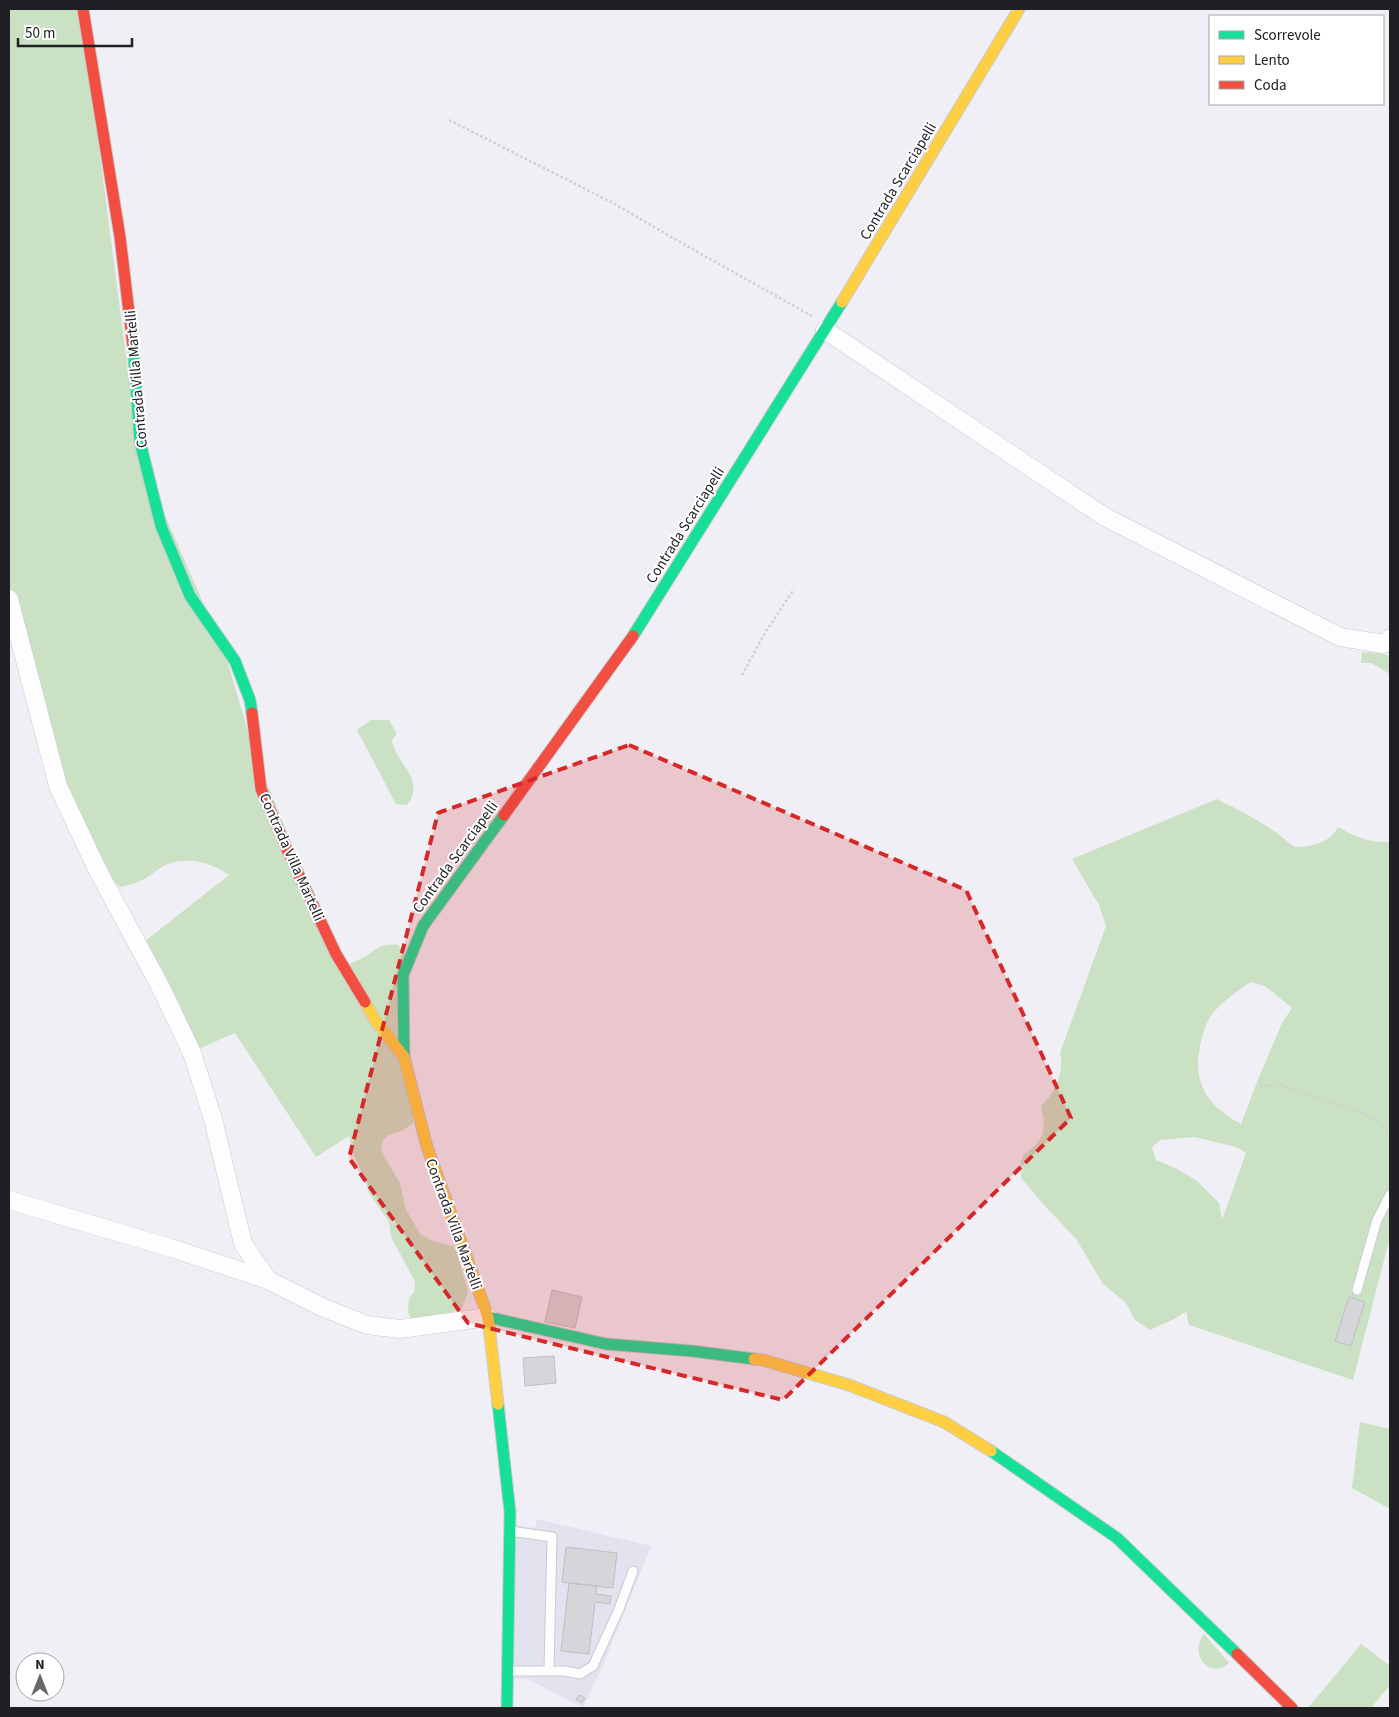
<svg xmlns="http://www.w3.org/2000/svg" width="1399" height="1717" viewBox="0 0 1399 1717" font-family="'Source Sans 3',sans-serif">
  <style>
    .built { fill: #e3e3f0 }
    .green { fill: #cae1c4; fill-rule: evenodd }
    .building { fill: #d5d5da; stroke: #bfbfc3 }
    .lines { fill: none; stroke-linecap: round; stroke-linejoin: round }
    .lane-casing { stroke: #cacace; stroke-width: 11 }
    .street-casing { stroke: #cacace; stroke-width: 19 }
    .fast-casing { stroke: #cacace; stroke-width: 13 }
    .slow-casing { stroke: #cacace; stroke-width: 13 }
    .jam-casing { stroke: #cacace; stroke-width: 13 }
    .path { stroke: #d0d0d2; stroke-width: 2.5; stroke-dasharray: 2.5 2.5; stroke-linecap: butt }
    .lane { stroke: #fdfdfe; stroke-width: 9 }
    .street { stroke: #fdfdfe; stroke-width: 18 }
    .fast { stroke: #16e098; stroke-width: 11 }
    .slow { stroke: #ffcf43; stroke-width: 11 }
    .jam { stroke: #f24e42; stroke-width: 11 }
    .marked { fill: #d62828; fill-opacity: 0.2; stroke: #d62828; stroke-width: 4; stroke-dasharray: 10 6; stroke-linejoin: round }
    .labels { text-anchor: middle; stroke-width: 4; stroke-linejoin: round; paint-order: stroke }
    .street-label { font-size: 15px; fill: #202024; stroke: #fff }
  </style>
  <rect width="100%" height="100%" fill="#efeff5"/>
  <path class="built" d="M537 1519 651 1546 601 1670 583 1708 528 1679H514L515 1525 535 1528Z"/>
  <path class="green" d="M9 9H81L139 456 225 653 252 745 340 967C348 964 358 961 366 956 379 948 381 943 398 945L405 955 413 1123 404 1130 389 1135 383 1140 381 1148 385 1158 400 1183 406 1210 421 1235 436 1242 455 1247 468 1292 462 1308 442 1317 411 1321 408 1310 409 1299 414 1292 415 1281 391 1237 389 1222 369 1193 364 1177 352 1152 349 1136 316 1157 235 1033 198 1049 180 1005 144 942 229 875C212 862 186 856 165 865 157 869 151 876 142 880 135 884 127 885 120 887L109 876 59 772 9 603Z
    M1362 652 1381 653 1390 656V674L1371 663H1361Z
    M371 720H389L397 734 392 740C395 763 427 780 407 805L396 804 357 730Z
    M1217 799C1244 812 1272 827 1294 847 1312 847 1330 843 1338 827 1355 837 1370 843 1390 842V1237L1353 1380 1189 1325 1186 1312 1174 1319 1150 1330 1135 1320 1126 1303 1103 1284 1076 1239 1044 1205 1021 1178V1161L1024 1154 1036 1145 1043 1134 1044 1121 1041 1106C1055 1094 1065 1070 1060 1053L1106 926 1099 905 1072 859ZM1251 982 1265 986 1292 1008 1282 1023 1257 1082 1241 1124C1217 1111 1199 1095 1198 1065 1197 1059 1200 1052 1200 1046 1202 1037 1205 1025 1210 1017 1219 1004 1238 990 1251 982ZM1194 1137 1236 1147 1246 1153 1222 1220 1219 1203 1196 1180 1175 1168 1156 1160 1152 1147 1160 1140Z
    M1360 1422 1390 1429V1509L1352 1488Z
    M1204 1634 1229 1663C1210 1680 1188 1654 1204 1634Z
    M1361 1644 1390 1666V1685L1371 1708H1308Z"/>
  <path class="building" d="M552 1290 582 1297 575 1328 545 1322Z
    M1349 1297 1365 1302 1351 1346 1335 1341Z
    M554 1356 556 1383 525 1386 523 1358Z
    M566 1547 617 1553 613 1588 562 1582Z
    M569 1583 597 1586 596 1594 611 1596 610 1604 595 1602 589 1654 561 1651Z
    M579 1695 585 1698 582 1703 576 1700Z"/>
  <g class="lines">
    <g class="lane-casing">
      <path id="lane" d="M1357 1290 1377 1220 1390 1195
        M508 1671H549L552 1537 510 1531
        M549 1671H564L580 1674 593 1666 619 1609 633 1571"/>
    </g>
    <g class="street-casing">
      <path id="street" d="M825 330 1105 517 1340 637 1384 644 1390 638
        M9 599 58 786 97 869 160 986 192 1053 213 1119 243 1244 268 1280
        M9 1200 171 1248 268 1280 324 1308 367 1325 400 1329 488 1317"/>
    </g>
    <g class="fast-casing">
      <path id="fast" d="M133 346 140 442 161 526 190 596 235 661 250 700 252 713
        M633 636 842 302
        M404 1057 403 975 423 926 504 815
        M488 1317 606 1344 692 1351 754 1359
        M498 1404 510 1512 507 1708
        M991 1451 1117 1538 1237 1654"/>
    </g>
    <g class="slow-casing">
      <path id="slow" d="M842 302 1019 9
        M365 1002 375 1020 404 1057 427 1147 488 1317 498 1404
        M754 1359 763 1360 849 1385 944 1422 991 1451"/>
    </g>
    <g class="jam-casing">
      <path id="jam" d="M83 9 120 237 133 346
        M252 713 261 789 289 854 336 954 365 1002
        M504 815 633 636
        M1237 1654 1292 1708"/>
    </g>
    <path class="path" d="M449 120 613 203 687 246 812 316
      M742 675 765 633 794 589
      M1260 1086 1280 1085 1331 1102 1373 1118 1390 1131"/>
    <use href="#lane" class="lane"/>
    <use href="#street" class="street"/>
    <use href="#fast" class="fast"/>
    <use href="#slow" class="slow"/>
    <use href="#jam" class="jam"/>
  </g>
  <path class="marked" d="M629 745 966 890 1071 1118 783 1400 468 1323 349 1158 438 813Z"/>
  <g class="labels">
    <g class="street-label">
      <text transform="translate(898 181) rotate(-59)" y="5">Contrada Scarciapelli</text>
      <text transform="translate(136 379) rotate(-95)" y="5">Contrada Villa Martelli</text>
      <text transform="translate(685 525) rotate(-58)" y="5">Contrada Scarciapelli</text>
      <text transform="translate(292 857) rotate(66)" y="5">Contrada Villa Martelli</text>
      <text transform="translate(455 857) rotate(-54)" y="5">Contrada Scarciapelli</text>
      <text transform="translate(454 1224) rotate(70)" y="5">Contrada Villa Martelli</text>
    </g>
  </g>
  <rect width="1399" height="1717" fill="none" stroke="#202024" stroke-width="20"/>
  <rect x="1209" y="15" width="175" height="90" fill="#ffffff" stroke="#a6a6a7"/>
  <rect x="1219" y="31" width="25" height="8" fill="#16e098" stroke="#a6a6a7"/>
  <text x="1254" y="40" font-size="15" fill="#202024">Scorrevole</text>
  <rect x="1219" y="56" width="25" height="8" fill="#ffcf43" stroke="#a6a6a7"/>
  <text x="1254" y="65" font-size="15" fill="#202024">Lento</text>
  <rect x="1219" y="81" width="25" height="8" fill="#f24e42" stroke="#a6a6a7"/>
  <text x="1254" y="90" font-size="15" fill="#202024">Coda</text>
  <g transform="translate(40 1677)"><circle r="24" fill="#ffffff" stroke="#a6a6a7"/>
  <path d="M0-4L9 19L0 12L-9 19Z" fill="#68686d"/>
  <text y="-8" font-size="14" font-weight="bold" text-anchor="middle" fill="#202024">N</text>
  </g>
  <path d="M18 38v8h114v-8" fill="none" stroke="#202024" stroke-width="2.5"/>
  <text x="25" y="38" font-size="15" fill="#202024" stroke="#ffffff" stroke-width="4" paint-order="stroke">50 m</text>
</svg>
